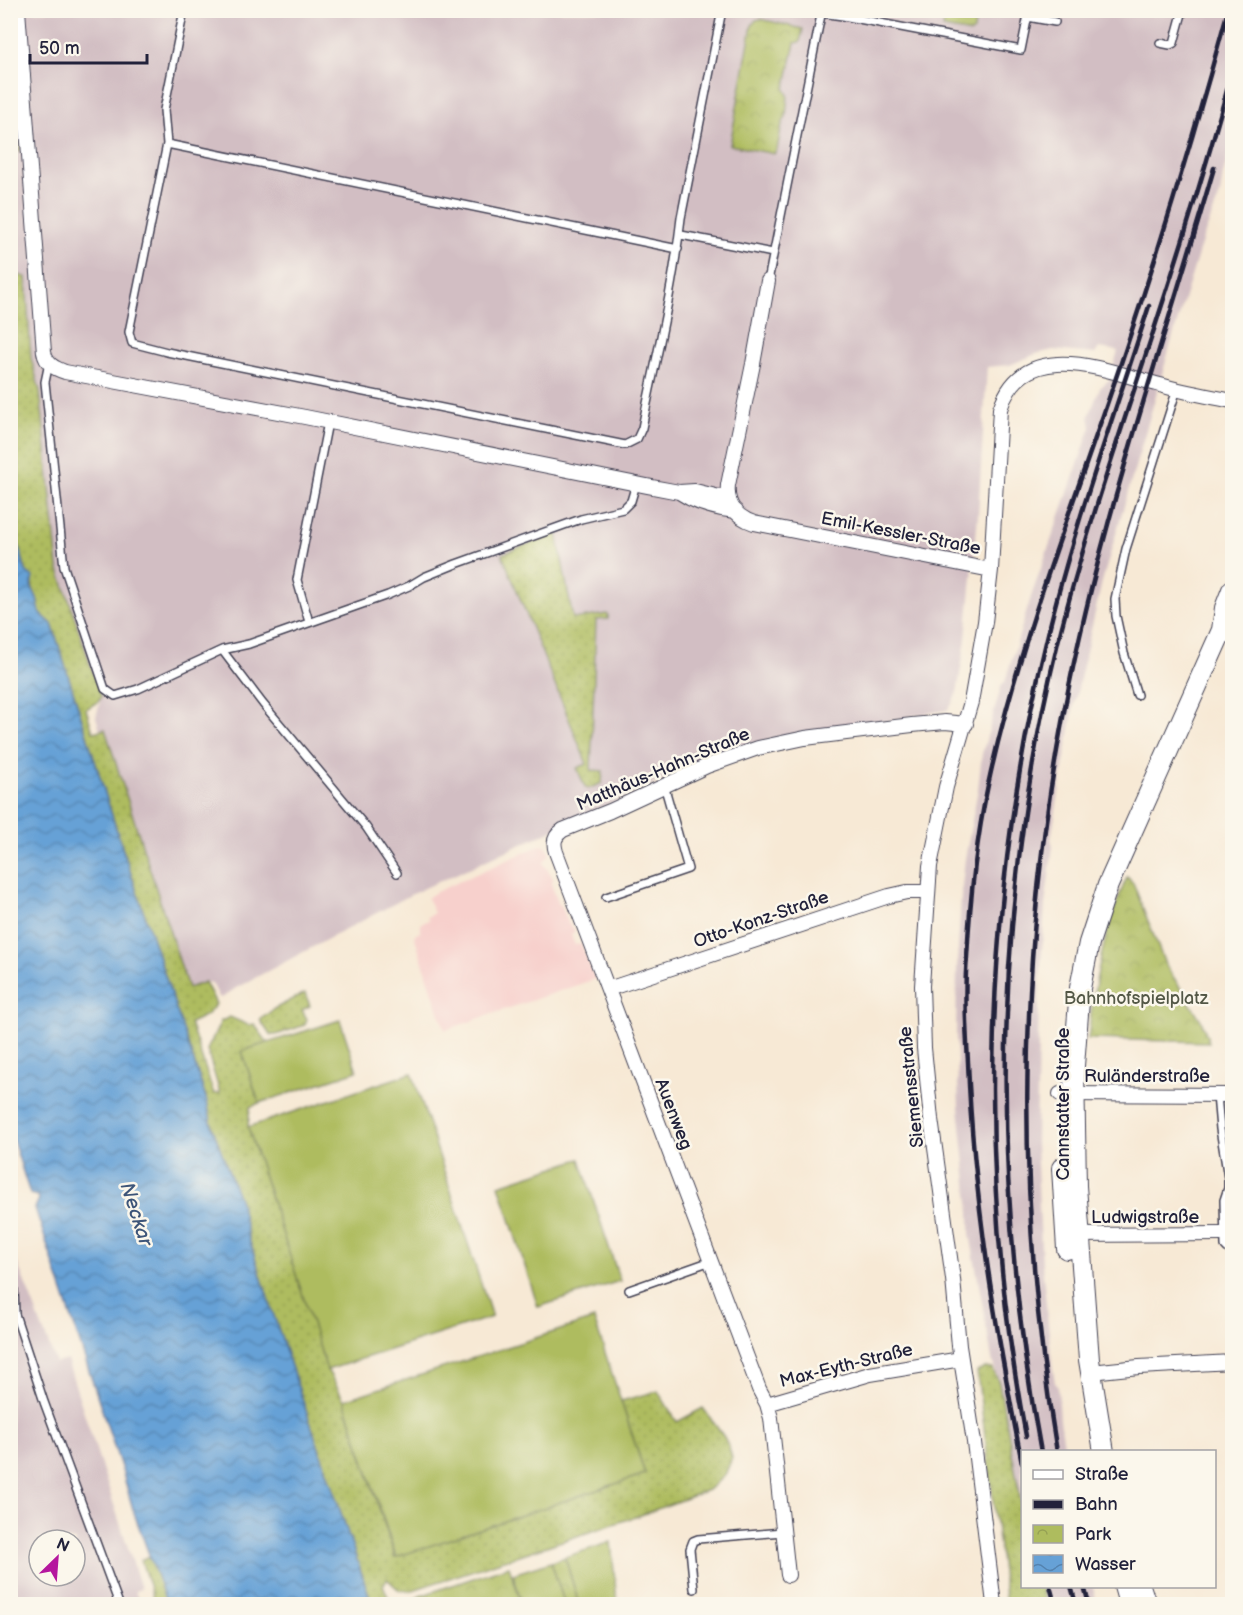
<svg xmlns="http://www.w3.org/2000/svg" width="1243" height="1615" viewBox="0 0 1243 1615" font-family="'Balsamiq Sans',sans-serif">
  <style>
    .built { fill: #f7d0cc }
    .industrial { fill: #d2bec3; fill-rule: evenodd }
    .grass { fill: url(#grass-dots); stroke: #686f4c; stroke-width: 1.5 }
    .park { fill: url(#park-crowns); stroke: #686f4c; stroke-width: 1.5 }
    .garden { fill: #aebc5e; stroke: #686f4c; stroke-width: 1.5 }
    .water { fill: url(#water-waves); stroke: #446288; stroke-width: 1.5 }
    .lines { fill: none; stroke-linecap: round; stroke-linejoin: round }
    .service-casing { stroke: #424052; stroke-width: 10 }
    .minor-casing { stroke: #424052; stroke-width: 16 }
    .secondary-casing { stroke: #424052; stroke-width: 22 }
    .service { stroke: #fff; stroke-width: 7 }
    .minor { stroke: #fff; stroke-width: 14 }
    .secondary { stroke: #fff; stroke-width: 20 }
    .rail { stroke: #22223b; stroke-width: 4.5 }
    .labels { text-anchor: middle; stroke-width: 5; stroke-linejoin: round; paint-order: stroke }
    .street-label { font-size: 18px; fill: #22223b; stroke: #fbf7ec }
    .park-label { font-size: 18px; fill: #535847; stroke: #fbf7ec }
    .water-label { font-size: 20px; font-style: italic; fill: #3d5579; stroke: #fbf7ec }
  </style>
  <defs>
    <pattern id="grass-dots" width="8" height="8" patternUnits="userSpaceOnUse" patternTransform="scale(1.5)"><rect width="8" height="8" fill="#aebc5e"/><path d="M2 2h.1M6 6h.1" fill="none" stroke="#95a153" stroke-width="1.8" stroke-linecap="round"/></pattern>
    <pattern id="park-crowns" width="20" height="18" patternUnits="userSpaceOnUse" patternTransform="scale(1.5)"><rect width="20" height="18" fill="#aebc5e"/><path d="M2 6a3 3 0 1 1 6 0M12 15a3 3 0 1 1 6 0" fill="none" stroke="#95a153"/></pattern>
    <pattern id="water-waves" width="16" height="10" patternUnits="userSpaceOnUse" patternTransform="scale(1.5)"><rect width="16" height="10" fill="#66a1d6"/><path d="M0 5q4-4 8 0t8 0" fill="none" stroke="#5483af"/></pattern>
  </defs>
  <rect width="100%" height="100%" fill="#fbf7ec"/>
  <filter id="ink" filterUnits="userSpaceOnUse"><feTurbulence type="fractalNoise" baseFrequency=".0167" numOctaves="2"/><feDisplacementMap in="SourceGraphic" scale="12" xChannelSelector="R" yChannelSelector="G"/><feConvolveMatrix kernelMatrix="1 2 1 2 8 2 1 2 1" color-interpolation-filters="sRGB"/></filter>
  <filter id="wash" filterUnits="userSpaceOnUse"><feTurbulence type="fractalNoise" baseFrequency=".008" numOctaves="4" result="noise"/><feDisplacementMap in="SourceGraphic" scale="24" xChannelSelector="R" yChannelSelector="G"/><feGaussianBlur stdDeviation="1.35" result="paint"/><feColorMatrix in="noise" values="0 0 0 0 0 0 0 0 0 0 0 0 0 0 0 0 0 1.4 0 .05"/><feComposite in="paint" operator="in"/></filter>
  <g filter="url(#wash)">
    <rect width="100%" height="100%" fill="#f7e9d5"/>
    <path class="built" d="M541 845 547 847 550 854 543 863 553 878 551 884 559 905H561L569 925 575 930 571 935 575 945 581 944 595 979 445 1030 414 935 421 932V923L429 920 427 917 434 913 427 898 436 892Z"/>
    <path class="industrial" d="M11 11H1232V141L1223 174 1220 195 1202 241 1171 343 1102 582 1074 705 1051 839 1053 846 1045 904 1039 994 1036 1143 1042 1265 1052 1363 1055 1383 1058 1386 1060 1420 1065 1451 1022 1452V1507L999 1383 992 1359 970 1234V1212L959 1108 956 1039 957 966 961 896 965 859 978 789 982 754 1002 684 1005 682 1031 597 1091 427 1089 416 1100 388 1109 380 1118 351 1099 348 1095 354 1053 350 1036 354 1010 365 987 367 978 516 966 639 957 692 952 704 947 710 906 717 905 719 787 735 727 751 416 892 236 988 222 998 219 997 212 983 205 982 188 989 105 729 100 730 96 717 101 697 58 567 40 391 31 358 26 277 11 273V153L20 151Z
      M10 1244 56 1363 67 1360 141 1588 135 1591 140 1604H11ZM39 1540H75V1576H39Z
      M1041 1587H1093L1097 1604H1046Z"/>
    <path class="grass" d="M11 16 20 151 11 153H10Z
      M10 273 26 277 31 358 40 391 58 567 101 697 99 701 86 709 93 732 105 729 188 988 205 982 216 1004 207 1015 190 1023 214 1094 220 1093 207 1050 221 1021 230 1017 248 1025 254 1024 268 1043 242 1051 259 1103 250 1107 248 1127 327 1369 344 1400 395 1557 645 1474 621 1401 658 1391 677 1422 703 1408 724 1437 729 1447 732 1458 725 1475 708 1490 641 1515 410 1591 399 1590 387 1579 383 1585 391 1604H372L274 1316 248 1236 240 1202 212 1126 206 1098 122 847 52 624 40 613 37 598 26 571 11 515Z
      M557 533 573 619 607 614 608 615V619L596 620 591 770 603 771 602 783 588 789 585 787 577 768 587 764 502 554Z
      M305 993 310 1006 302 1010 307 1019 305 1025 276 1035H270L260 1020 274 1009Z
      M985 1368 993 1369 999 1383 1022 1507V1586L1041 1587 1046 1604H1006L977 1372Z
      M150 1556 167 1604H155L141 1560Z"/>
    <path class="park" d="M917 11H964L962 19 975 21 974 31 971 33 943 28 945 17Z
      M761 19 803 29 800 42 795 43 785 89 788 95 786 117 782 124 777 150 774 154 730 145 752 25 756 20Z
      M1127 877 1133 883 1165 964 1201 1020 1209 1042 1088 1039C1094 982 1104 929 1127 877Z
      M565 1557 579 1604H557L564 1602 551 1562Z
      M509 1566 522 1604H408L420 1596Z"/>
    <path class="garden" d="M340 1020 357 1071 259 1103 242 1051Z
      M412 1073 492 1317 327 1370 248 1127Z
      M580 1159 620 1281 538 1307 499 1185Z
      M594 1319 645 1474 396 1557 344 1400Z
      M611 1542 617 1601 607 1604H579L565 1557Z
      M551 1562 564 1602 557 1604H522L513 1574Z"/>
    <path class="water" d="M10 515 26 571 33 577 31 586 37 598 40 613 52 624 122 847 206 1098 212 1126 240 1202 248 1236 274 1316 372 1604H167L134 1513 122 1470 35 1208 39 1199 38 1196 30 1194 11 1134Z"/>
  </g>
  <g filter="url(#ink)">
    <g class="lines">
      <g class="service-casing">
        <path id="service" d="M184 10 164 110 167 144 129 332 132 343 167 352 625 445 637 439 642 428C656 358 673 289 681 218L722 10
          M798 10 843 16 1021 50 1029 10
          M1028 17 1055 22
          M1160 43 1170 45 1174 43 1183 10
          M167 144 678 249
          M681 235 773 253
          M768 281 822 10
          M49 363 45 382 64 567 105 689 115 696 138 689 222 650 249 644 388 595 409 586 424 577 456 564 581 519 623 509 631 501 636 484
          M309 622 297 580 328 422
          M222 650 263 704 366 827 397 873
          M1137 695 1124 653 1116 616 1115 599 1126 549 1177 389
          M606 897 688 869 664 785
          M1217 1095 1220 1129 1228 1178V1188L1224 1200 1225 1246 1232 1253
          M10 1275 14 1287 15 1314 44 1402 119 1604
          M629 1290 711 1261
          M694 1589 690 1549 693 1541 698 1539 783 1532
          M1231 1604 1232 1603"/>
      </g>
      <g class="minor-casing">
        <path id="minor" d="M18 10 44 352C46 364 54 368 65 372L305 417 647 486 679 492 695 491 728 499
          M768 281 753 364 728 485C726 504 736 517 754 523L991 570
          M679 492C697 504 714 509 736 511
          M608 989 889 896 907 892H926
          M1060 1094 1232 1095
          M1071 1235 1224 1234
          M1091 1372 1139 1367 1232 1362
          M767 1404 870 1374 961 1359
          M788 1575 771 1418 767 1404 759 1389 556 852C553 843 554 836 563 830L610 811 707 766 758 748 805 738 912 725 945 722 966 724
          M994 1604 974 1442 959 1346 953 1279 931 1119 924 1048 922 986 930 866 946 787 971 702 985 622 991 570 1000 409C1024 334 1109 372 1160 385 1184 392 1208 396 1232 401"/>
      </g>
      <g class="secondary-casing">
        <path id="secondary" d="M1062 1168 1067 1249
          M1104 1452 1089 1360 1076 1186 1074 1066 1080 988 1089 943 1108 885 1222 630 1225 608 1232 590
          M1124 1586 1129 1604
          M1140 1586 1146 1604"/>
      </g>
      <use href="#service" class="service"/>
      <use href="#minor" class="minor"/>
      <use href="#secondary" class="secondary"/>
      <path class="rail" d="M1026 1436C975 1173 984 898 1047 638 1074 525 1114 416 1149 306
        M1041 1452C990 1181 993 910 1058 642 1082 546 1114 451 1145 357 1176 263 1206 168 1232 72
        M1057 1452C1017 1216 1017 974 1059 739 1093 544 1159 357 1214 168
        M1022 1463C996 1330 973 1197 968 1062 966 1027 964 991 967 957 970 900 976 841 988 785 1020 636 1078 493 1126 348 1163 237 1197 124 1228 10
        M1050 1586 1055 1604
        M1071 1586 1076 1604
        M1084 1586 1089 1604"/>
    </g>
  </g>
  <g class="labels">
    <g class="street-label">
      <text transform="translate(901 533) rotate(11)" y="6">Emil-Kessler-Straße</text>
      <text transform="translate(663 769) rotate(-23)" y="6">Matthäus-Hahn-Straße</text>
      <text transform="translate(761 919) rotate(-19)" y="6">Otto-Konz-Straße</text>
      <text x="1147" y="1082">Ruländerstraße</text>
      <text transform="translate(911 1087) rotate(-96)" y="6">Siemensstraße</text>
      <text transform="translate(1063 1104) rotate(-90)" y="6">Cannstatter Straße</text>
      <text transform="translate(674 1114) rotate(69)" y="6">Auenweg</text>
      <text x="1145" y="1223">Ludwigstraße</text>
      <text transform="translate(846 1365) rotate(-14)" y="6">Max-Eyth-Straße</text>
    </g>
    <g class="park-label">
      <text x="1136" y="1004">Bahnhofspielplatz</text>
    </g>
    <g class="water-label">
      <text transform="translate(137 1214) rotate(72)" y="7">Neckar</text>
    </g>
  </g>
  <rect width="1243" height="1615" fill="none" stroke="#fbf7ec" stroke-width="36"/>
  <rect x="1021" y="1450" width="195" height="138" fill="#fbf7ec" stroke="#a4a2a5" stroke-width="1.5"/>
  <rect x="1033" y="1470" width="30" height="9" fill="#ffffff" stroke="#a4a2a5" stroke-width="1.5"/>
  <text x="1075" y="1480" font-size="18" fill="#22223b">Straße</text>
  <rect x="1033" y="1500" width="30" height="9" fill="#22223b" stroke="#a4a2a5" stroke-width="1.5"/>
  <text x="1075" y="1510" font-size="18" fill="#22223b">Bahn</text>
  <rect x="1033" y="1525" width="30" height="18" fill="url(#park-crowns)" stroke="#a4a2a5" stroke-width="1.5"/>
  <text x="1075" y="1540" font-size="18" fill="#22223b">Park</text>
  <rect x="1033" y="1555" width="30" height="18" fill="url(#water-waves)" stroke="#a4a2a5" stroke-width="1.5"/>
  <text x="1075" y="1570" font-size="18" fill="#22223b">Wasser</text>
  <g transform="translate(57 1558) rotate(25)"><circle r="28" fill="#fbf7ec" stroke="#a4a2a5" stroke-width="1.5"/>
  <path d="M0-4.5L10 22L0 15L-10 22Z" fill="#b5179e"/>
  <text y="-9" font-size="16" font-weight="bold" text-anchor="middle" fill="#22223b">N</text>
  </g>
  <path d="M30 54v9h117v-9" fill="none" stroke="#22223b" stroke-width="3"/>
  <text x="39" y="54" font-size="18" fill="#22223b" stroke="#fbf7ec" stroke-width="4.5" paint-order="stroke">50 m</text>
</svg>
